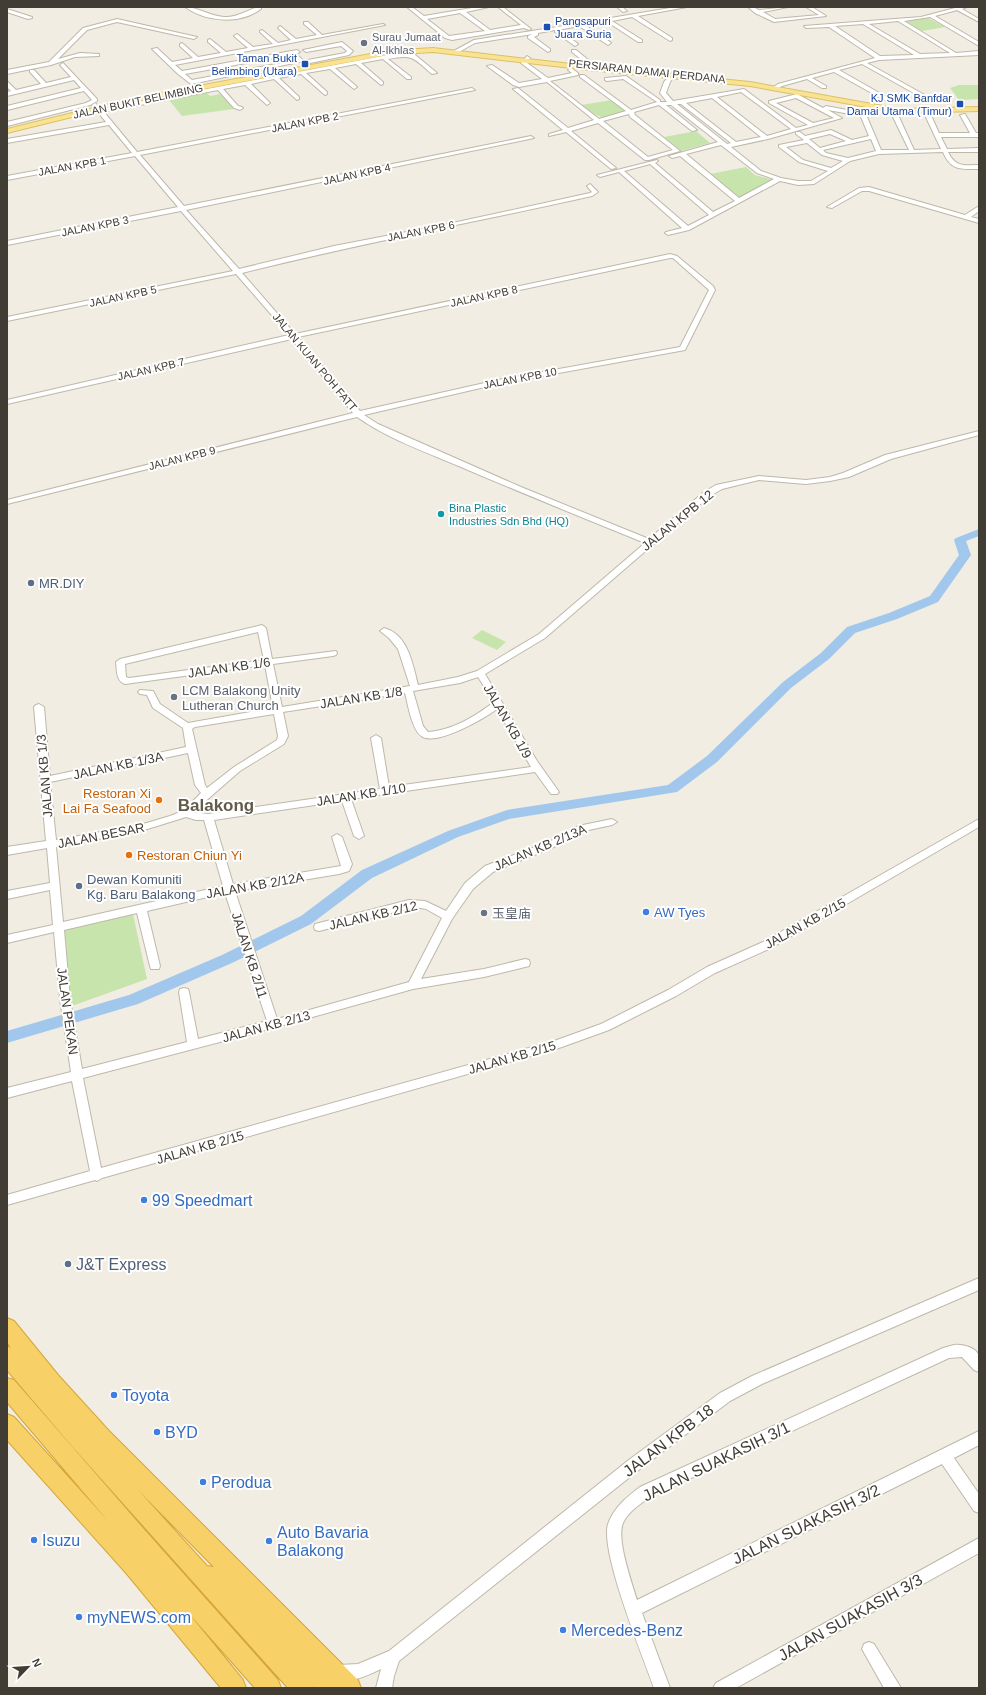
<svg xmlns="http://www.w3.org/2000/svg" width="986" height="1695" viewBox="0 0 986 1695" font-family="Arial,'Noto Sans SC',sans-serif">
  <style>
    .green { fill: #c8e4ad }
    .lines { fill: none; stroke-linecap: round; stroke-linejoin: round }
    .river { fill: #a1c8ec; fill-rule: evenodd }
    .minor-casing { stroke: #beb8a9; stroke-width: 2 }
    .major-casing { stroke: #ddc065; stroke-width: 2 }
    .highway-casing { stroke: #d5a538; stroke-width: 2 }
    .minor { fill: #fff; fill-rule: evenodd }
    .major { fill: #f9e393; fill-rule: evenodd }
    .highway { fill: #f7d068; fill-rule: evenodd }
    .transit-dot { fill: #1a4fb4; stroke: #fff; stroke-width: 1.5 }
    .worship-dot { fill: #6b7280; stroke: #fff; stroke-width: 1.5 }
    .culture-dot { fill: #0f9aa8; stroke: #fff; stroke-width: 1.5 }
    .service-dot { fill: #5c6f8a; stroke: #fff; stroke-width: 1.5 }
    .food-dot { fill: #e8710a; stroke: #fff; stroke-width: 1.5 }
    .shop-dot { fill: #3f7fe0; stroke: #fff; stroke-width: 1.5 }
    .labels { text-anchor: middle; stroke-width: 4; stroke-linejoin: round; paint-order: stroke }
    .far-transit-label { font-size: 11px; fill: #164399; stroke: #fff; text-anchor: end }
    .far-worship-label { font-size: 11px; fill: #5b616d; stroke: #fff; text-anchor: start }
    .far-street-label { font-size: 11px; fill: #423d34; stroke: #fff }
    .far-culture-label { font-size: 11px; fill: #0d838f; stroke: #fff; text-anchor: start }
    .street-label { font-size: 13px; fill: #423d34; stroke: #fff }
    .service-label { font-size: 13px; fill: #4e5e75; stroke: #fff; text-anchor: start }
    .worship-label { font-size: 13px; fill: #5b616d; stroke: #fff; text-anchor: start }
    .food-label { font-size: 13px; fill: #c56008; stroke: #fff; text-anchor: end }
    .shop-label { font-size: 13px; fill: #366cbe; stroke: #fff; text-anchor: start }
    .near-shop-label { font-size: 16px; fill: #366cbe; stroke: #fff; text-anchor: start }
    .near-service-label { font-size: 16px; fill: #4e5e75; stroke: #fff; text-anchor: start }
    .near-street-label { font-size: 16px; fill: #423d34; stroke: #fff }
    .district-label { font-size: 17px; font-weight: bold; fill: #645c4b; stroke: #fff }
  </style>
  <rect width="100%" height="100%" fill="#f1ede3"/>
  <path class="green" d="M928 18 945 27 922 31 906 21Z
    M959 85H979V99L959 100 950 88Z
    M207 93 210 96 220 94 234 109 182 116 169 100Z
    M612 100 626 110 625 111C603 122 599 118 581 105Z
    M696 131 710 143 681 151 664 137Z
    M746 167 755 175 770 179 772 181 741 197 737 196 710 174Z
    M482 630 506 642 497 650 472 638Z
    M133 914 147 979 72 1006 63 931Z"/>
  <g class="lines">
    <path class="river" d="M979 529V536L966 541 971 555 938 602 897 619 855 633 829 659 791 688 717 762 677 792 509 819 458 837 372 878 311 924 232 963 138 1004 7 1043V1031L129 995 222 955 301 916 362 870 448 831 507 810 668 785 707 756 783 682 821 653 847 627 889 613 930 596 959 555 954 540 956 538Z"/>
    <g class="minor-casing">
      <path id="minor" d="M185 7C198 7 210 16 224 17 239 18 251 7 261 7V9C240 25 206 22 185 7Z
        M407 7H412L424 16 478 7H489L466 12 490 30 521 25 498 7H503L531 29 529 30 524 28 452 40 445 38ZM460 13 485 31 449 36 427 19Z
        M617 7H622L627 11 623 12Z
        M676 7H687L638 16 672 38V40L670 41 632 17 612 21 642 40V42H638L609 23V21L585 25 610 42 611 43 608 45 579 26 558 30 577 43 578 44 575 46 555 32V30L538 33V35L534 37 550 49V51L548 52 528 38V36L533 34 475 43 457 53 452 52 474 40 576 24 578 22 581 23Z
        M748 7H753L759 10 788 7 763 12 775 19 819 15 806 7H812L826 16 774 22 755 13Z
        M959 7H967L962 9 979 19V22L957 10 935 16 979 42V46L930 17 904 21 956 53 979 51V55L879 60 867 63 932 99V101H928L862 64 839 70 890 99V101H886L834 72 812 78 826 86V88H822L807 79 782 86 777 89 772 88 778 84 875 58 829 27 806 28 804 26 921 17ZM898 21 950 53 920 54 869 24ZM863 24 914 55 880 56 835 26Z
        M7 9 32 17V18L28 19 7 12Z
        M117 19 197 37 194 39 117 22 87 30 58 59 80 53 99 54V56L75 57 51 65 7 74V70L49 62 83 28Z
        M304 22H308L322 35 383 24 385 25 175 65 182 71 297 50 300 52 296 54 304 61 191 84 178 74 152 49 157 48 172 62 193 58 180 46V44L182 43 198 57 221 53 208 42V40L210 39 226 52 248 48 235 37 234 36 237 34 253 47 273 44 260 32V31L262 30 278 43 291 40 278 28 280 26 296 39 317 35 304 24ZM291 55 297 60 192 80 185 74Z
        M342 42 353 51 349 55 310 63 307 61 308 60 345 53 347 51 341 46 306 52 303 50Z
        M572 50H576L592 63 591 69H587V64L572 52Z
        M399 53 414 54 437 73 432 74C413 58 414 54 388 59L411 77V79H407L383 59 361 63 383 82V84L381 85 356 64 335 68 356 86 357 87 354 89 330 69 306 73 327 92V94L325 95 301 74 279 78 299 97V99L297 100 274 79 251 84 270 103 267 105 245 85 223 89 238 106 242 107 243 108 240 110 234 108 218 90 104 112 137 152 472 88 475 90 140 155 184 206 531 136 534 138 186 210 239 269 334 246 448 224 590 193 592 192 587 186 590 184 598 192 592 196C475 222 358 244 242 273L295 334 670 254 677 256 713 286 715 290 685 350 498 384 364 415 378 424 521 487 649 539 704 492 716 485 759 476 806 480 830 477 843 473 885 455 979 431V435L891 459 849 477 830 481 806 484 759 480 722 489 710 496 679 522 545 638 485 674 537 761 559 792 557 794H551L535 772 351 799 364 836 359 839 354 836 342 801 214 820 233 884 341 866 332 837 337 834 342 837 352 864 349 871 339 874 235 891 277 1019 409 982 442 918 426 909 415 907 319 931 315 930 314 927 315 924 409 900 425 901 446 911 465 883 485 866 553 840 578 826 612 819 617 822 612 825 584 831 561 844 493 872 473 889 452 919 421 979 484 969 525 959 529 960 530 963 529 966 484 977 413 989 273 1028 83 1078 101 1168 557 1040 601 1024 668 990 707 967 763 942 979 819V827L771 948 715 973 676 996 609 1030 559 1048 102 1178 97 1181 95 1180 7 1205V1195L90 1171 72 1081 7 1098V1088L71 1072 60 999 54 932 7 943V935L53 925 50 890 7 899V891L50 883 47 848 7 855V847L46 841 34 707 36 705 39 704 44 707 50 776 186 747 183 728 153 708 147 695 140 694 138 692 140 690 153 691 160 704 188 723 273 708 265 665 125 684C116 681 117 670 116 662L120 659 262 625 266 628 272 659 336 651 337 653 336 655 333 656 273 664 282 707 410 686 398 649 389 638 380 631 384 628C408 634 413 665 418 685L458 677 477 671 539 634 645 543C583 518 522 493 461 467 426 452 388 439 357 417L7 504V500L353 413 292 339 7 404V400L289 335 236 274 7 321V317L233 271 181 211 7 245V241L178 207 135 156 7 180V176L132 153 109 125 7 143V139L106 122 92 105 95 103 101 109ZM670 258H673L709 290 680 347 498 380 360 411 298 337ZM258 632 264 660 129 678 126 677 125 664ZM478 677 494 702C474 717 453 730 428 732L423 726 413 691 460 683ZM405 693C408 704 412 732 423 737 439 745 485 718 497 709L531 767 389 787 381 738 376 735 371 738 380 789 208 814 193 812 240 771 284 744 288 736 283 712ZM274 714 278 736 277 740 234 767 207 788 205 785 192 729 195 727ZM188 753 195 785 201 793 183 811 170 816 140 825 56 840 50 782ZM186 817 196 820H204L223 886 63 922 56 847 141 831ZM225 893 267 1021 198 1039 189 992 188 989 184 988 180 989 179 992 187 1042 82 1069 70 999 64 930 137 913 150 966 151 969H159L160 966 147 911Z
        M527 56 530 58 527 63 548 78 572 73 568 70 571 68 578 73V75L550 81 599 119 626 111 580 77V75H584L631 110 657 102 623 79 607 81 605 80V78L626 76 660 100V102H667L660 93 664 82 672 73 675 75 670 82 666 93 673 101 744 89 796 128 808 125 769 103V101L797 94 823 108 826 106 863 113V115L861 116 828 110 842 118 768 139 731 147 761 171 781 178 798 181H811L828 171 799 162 779 147V145L804 140 796 134V132H800L805 136 831 130 852 140 869 136 861 117 864 115 867 117 881 150H909L893 117 896 115 899 117 914 150 941 149 923 111 926 109 929 111 939 133H970L960 115 965 114 976 133H979V137H941L947 149 979 148V152H948C956 168 964 165 979 165V169C961 169 951 171 943 152L879 154 850 161 814 184 798 185 780 181 689 230 668 235 665 233 666 232 682 228 619 172 600 177 597 175 657 160 658 161 655 163 713 212 735 201 680 156 672 158 669 156 718 142 671 105H666L697 130 692 131 659 105 634 112 635 115 680 151 649 160H645L598 123 571 131 616 168 611 169 566 132 549 136V134L563 130 513 89 518 88 568 128 594 120 547 82 519 87 513 85 487 66 492 65 519 83 542 79 521 63ZM741 92 791 129 767 136 717 97ZM712 98 761 137 736 142 686 103ZM796 98 834 118 813 123 776 103ZM677 104H681L731 143 727 144ZM629 114 630 117 673 150 648 157 603 121ZM830 134 846 141 820 148 809 139ZM871 139 876 151 848 158 826 153 823 150ZM807 143 822 155 843 161 831 168 803 160 786 147ZM721 145 757 173 774 179 739 198 686 154ZM650 164 709 215 688 226 624 171Z
        M63 63 97 99V101L90 105 7 126V122L86 103 92 100 84 91 7 110V106L81 88 74 80 7 96V92L11 91 7 87V81L16 90 41 84 30 72V70H34L46 83 71 77 60 65Z
        M869 187 965 215 979 206V211L971 217 979 219V223L869 191H862L832 208 827 207 859 188Z
        M979 1278V1290L762 1384 730 1401 640 1469 399 1661 394 1676 392 1688H376L381 1669C366 1676 349 1685 333 1678L330 1673 333 1668 338 1665 358 1664 389 1651 630 1459 720 1393 752 1376Z
        M954 1345C962 1344 976 1347 979 1356 980 1360 979 1367 979 1372L974 1370 962 1357 949 1358 650 1497C640 1504 628 1512 623 1523 616 1539 632 1583 637 1600L979 1431V1445L954 1458 979 1494V1513L974 1511 942 1464 642 1613 670 1688H654C643 1656 600 1553 608 1524 614 1507 627 1497 640 1487L943 1348Z
        M979 1538V1553L736 1688H713L716 1683Z
        M869 1642 874 1644 901 1688H884L862 1649 864 1644Z"/>
    </g>
    <g class="major-casing">
      <path id="major" d="M433 48 589 66 750 82 900 109 979 107V111L900 113 750 86 589 70 433 52 387 55 133 102 7 133V129L133 98 387 51Z"/>
    </g>
    <g class="highway-casing">
      <path id="highway" d="M7 1318 14 1321 58 1375 109 1431 358 1680 361 1688H316L313 1686 314 1688H288L71 1445 7 1370V1346L11 1348 7 1342ZM138 1490 214 1567 207 1566Z
        M7 1378 14 1380 142 1527 278 1680 281 1688H255L185 1609 243 1680 246 1688H221L127 1574 7 1440V1414L14 1417 108 1521 7 1402Z"/>
    </g>
    <use href="#minor" class="minor"/>
    <use href="#major" class="major"/>
    <use href="#highway" class="highway"/>
  </g>
  <g class="transit-dot">
    <rect x="543" y="23" width="8" height="8" rx="2"/>
    <rect x="301" y="60" width="8" height="8" rx="2"/>
    <rect x="956" y="100" width="8" height="8" rx="2"/>
  </g>
  <g class="worship-dot">
    <circle cx="364" cy="43" r="4"/>
    <circle cx="174" cy="697" r="4"/>
    <circle cx="484" cy="913" r="4"/>
  </g>
  <circle class="culture-dot" cx="441" cy="514" r="4"/>
  <g class="service-dot">
    <circle cx="31" cy="583" r="4"/>
    <circle cx="79" cy="886" r="4"/>
    <circle cx="68" cy="1264" r="4"/>
  </g>
  <g class="food-dot">
    <circle cx="159" cy="800" r="4"/>
    <circle cx="129" cy="855" r="4"/>
  </g>
  <g class="shop-dot">
    <circle cx="646" cy="912" r="4"/>
    <circle cx="144" cy="1200" r="4"/>
    <circle cx="114" cy="1395" r="4"/>
    <circle cx="157" cy="1432" r="4"/>
    <circle cx="203" cy="1482" r="4"/>
    <circle cx="34" cy="1540" r="4"/>
    <circle cx="269" cy="1541" r="4"/>
    <circle cx="79" cy="1617" r="4"/>
    <circle cx="563" cy="1630" r="4"/>
  </g>
  <g class="labels">
    <g class="far-transit-label">
      <text x="555" y="25" text-anchor="start">Pangsapuri<tspan x="555" dy="13">Juara Suria</tspan></text>
      <text x="297" y="62">Taman Bukit<tspan x="297" dy="13">Belimbing (Utara)</tspan></text>
      <text x="952" y="102">KJ SMK Banfdar<tspan x="952" dy="13">Damai Utama (Timur)</tspan></text>
    </g>
    <g class="far-worship-label">
      <text x="372" y="41">Surau Jumaat<tspan x="372" dy="13">Al-Ikhlas</tspan></text>
    </g>
    <g class="far-street-label">
      <text transform="translate(647 71) rotate(6)" y="4">PERSIARAN DAMAI PERDANA</text>
      <text transform="translate(138 101) rotate(-12)" y="4">JALAN BUKIT BELIMBING</text>
      <text transform="translate(305 122) rotate(-11)" y="4">JALAN KPB 2</text>
      <text transform="translate(72 166) rotate(-10)" y="4">JALAN KPB 1</text>
      <text transform="translate(357 174) rotate(-12)" y="4">JALAN KPB 4</text>
      <text transform="translate(95 226) rotate(-11)" y="4">JALAN KPB 3</text>
      <text transform="translate(421 231) rotate(-11)" y="4">JALAN KPB 6</text>
      <text transform="translate(123 296) rotate(-12)" y="4">JALAN KPB 5</text>
      <text transform="translate(484 296) rotate(-12)" y="4">JALAN KPB 8</text>
      <text transform="translate(315 362) rotate(50)" y="4">JALAN KUAN POH FATT</text>
      <text transform="translate(151 369) rotate(-13)" y="4">JALAN KPB 7</text>
      <text transform="translate(520 378) rotate(-11)" y="4">JALAN KPB 10</text>
      <text transform="translate(182 458) rotate(-14)" y="4">JALAN KPB 9</text>
    </g>
    <g class="far-culture-label">
      <text x="449" y="512">Bina Plastic<tspan x="449" dy="13">Industries Sdn Bhd (HQ)</tspan></text>
    </g>
    <g class="street-label">
      <text transform="translate(677 520) rotate(-39)" y="5">JALAN KPB 12</text>
      <text transform="translate(229 667) rotate(-8)" y="5">JALAN KB 1/6</text>
      <text transform="translate(361 697) rotate(-9)" y="5">JALAN KB 1/8</text>
      <text transform="translate(508 721) rotate(60)" y="5">JALAN KB 1/9</text>
      <text transform="translate(118 765) rotate(-12)" y="5">JALAN KB 1/3A</text>
      <text transform="translate(44 776) rotate(-95)" y="5">JALAN KB 1/3</text>
      <text transform="translate(361 794) rotate(-9)" y="5">JALAN KB 1/10</text>
      <text transform="translate(101 835) rotate(-11)" y="5">JALAN BESAR</text>
      <text transform="translate(540 847) rotate(-23)" y="5">JALAN KB 2/13A</text>
      <text transform="translate(255 885) rotate(-10)" y="5">JALAN KB 2/12A</text>
      <text transform="translate(373 915) rotate(-13)" y="5">JALAN KB 2/12</text>
      <text transform="translate(805 923) rotate(-29)" y="5">JALAN KB 2/15</text>
      <text transform="translate(250 955) rotate(72)" y="5">JALAN KB 2/11</text>
      <text transform="translate(68 1011) rotate(82)" y="5">JALAN PEKAN</text>
      <text transform="translate(266 1026) rotate(-15)" y="5">JALAN KB 2/13</text>
      <text transform="translate(512 1057) rotate(-16)" y="5">JALAN KB 2/15</text>
      <text transform="translate(200 1147) rotate(-16)" y="5">JALAN KB 2/15</text>
    </g>
    <g class="service-label">
      <text x="39" y="588">MR.DIY</text>
      <text x="87" y="884">Dewan Komuniti<tspan x="87" dy="15">Kg. Baru Balakong</tspan></text>
    </g>
    <g class="worship-label">
      <text x="182" y="695">LCM Balakong Unity<tspan x="182" dy="15">Lutheran Church</tspan></text>
      <text x="492" y="918">玉皇庙</text>
    </g>
    <g class="food-label">
      <text x="151" y="798">Restoran Xi<tspan x="151" dy="15">Lai Fa Seafood</tspan></text>
      <text x="137" y="860" text-anchor="start">Restoran Chiun Yi</text>
    </g>
    <g class="shop-label">
      <text x="654" y="917">AW Tyes</text>
    </g>
    <g class="near-shop-label">
      <text x="152" y="1206">99 Speedmart</text>
      <text x="122" y="1401">Toyota</text>
      <text x="165" y="1438">BYD</text>
      <text x="211" y="1488">Perodua</text>
      <text x="277" y="1538">Auto Bavaria<tspan x="277" dy="18">Balakong</tspan></text>
      <text x="42" y="1546">Isuzu</text>
      <text x="87" y="1623">myNEWS.com</text>
      <text x="571" y="1636">Mercedes-Benz</text>
    </g>
    <g class="near-service-label">
      <text x="76" y="1270">J&amp;T Express</text>
    </g>
    <g class="near-street-label">
      <text transform="translate(668 1440) rotate(-37)" y="6">JALAN KPB 18</text>
      <text transform="translate(716 1461) rotate(-26)" y="6">JALAN SUAKASIH 3/1</text>
      <text transform="translate(806 1524) rotate(-26)" y="6">JALAN SUAKASIH 3/2</text>
      <text transform="translate(850 1617) rotate(-29)" y="6">JALAN SUAKASIH 3/3</text>
    </g>
    <g class="district-label">
      <text x="216" y="811">Balakong</text>
    </g>
  </g>
  <rect width="986" height="1695" fill="none" stroke="#423d34" stroke-width="16"/>
  <g transform="translate(28 1667) rotate(65)" stroke="#ffffff" stroke-width="3" paint-order="stroke">
  <path d="M0-3L7 15L0 10L-7 15Z" fill="#423d34"/>
  <text y="-6" font-size="11" font-weight="bold" text-anchor="middle" fill="#423d34">N</text>
  </g>
</svg>
